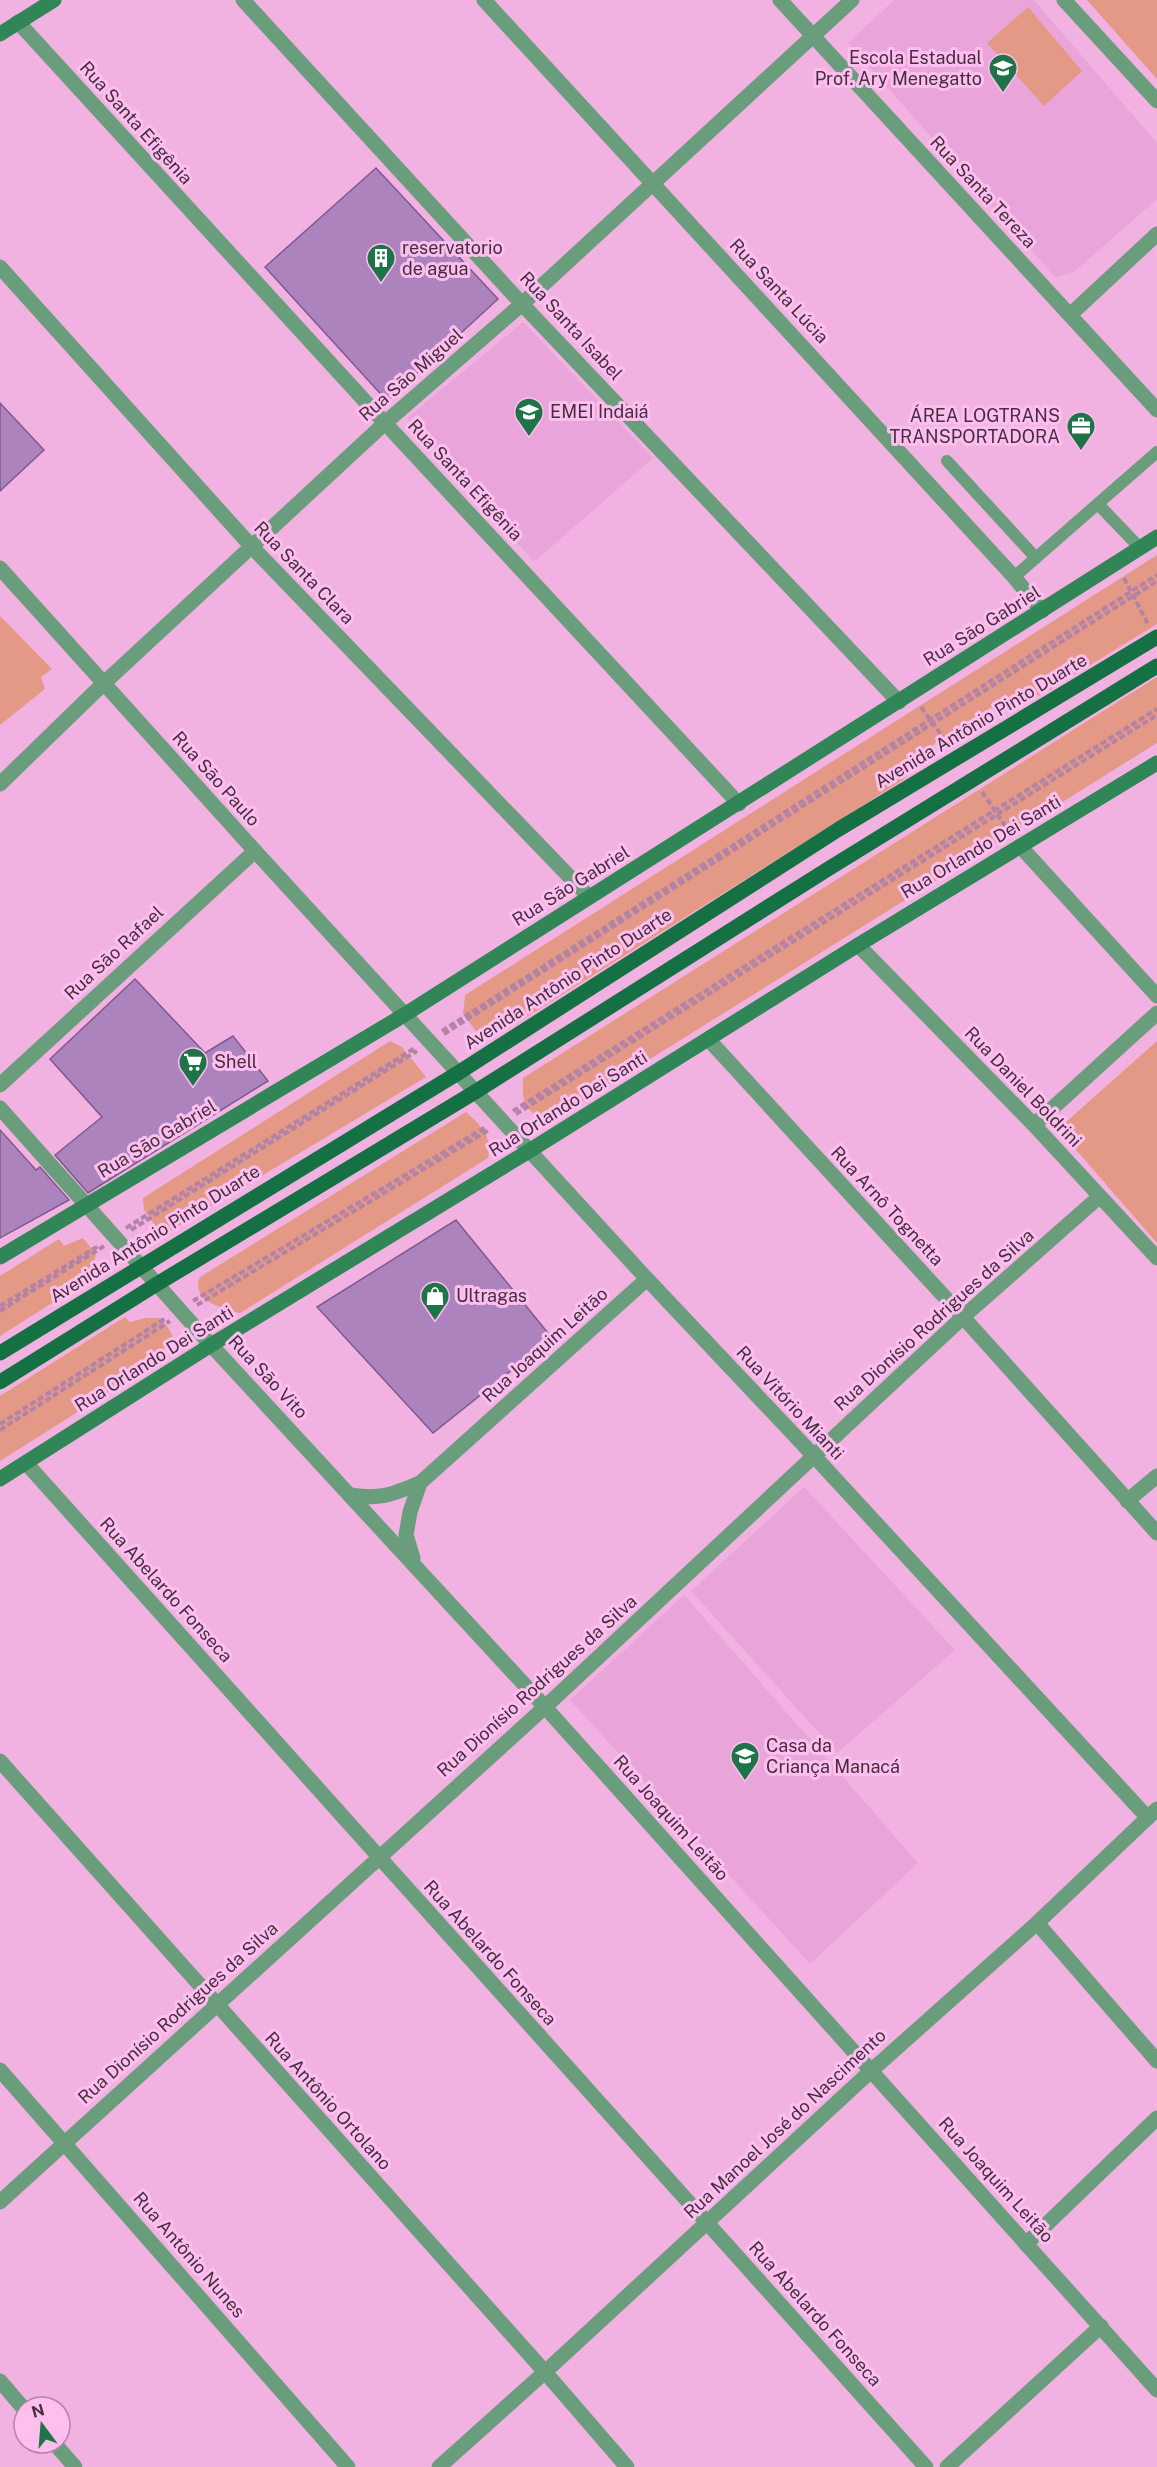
<svg xmlns="http://www.w3.org/2000/svg" width="1157" height="2467" viewBox="0 0 1157 2467" font-family="'Public Sans',sans-serif">
  <style>
    .built { fill: #e9a5d9 }
    .green { fill: #e39986 }
    .building { fill: #ac83bd; stroke: #7f598f; stroke-width: 1.5 }
    .lines { fill: none; stroke-linecap: round; stroke-linejoin: round }
    .path { stroke: #b382a7; stroke-width: 4; stroke-dasharray: 6 3; stroke-linecap: butt }
    .service { stroke: #6a9d7c; stroke-width: 12 }
    .minor { stroke: #6a9d7c; stroke-width: 15 }
    .tertiary { stroke: #6a9d7c; stroke-width: 15 }
    .secondary { stroke: #318657; stroke-width: 15 }
    .primary { stroke: #157143; stroke-width: 15 }
    .labels { text-anchor: middle; stroke-width: 6; stroke-linejoin: round; paint-order: stroke }
    .poi-label { font-size: 18px; fill: #462d40; stroke: #febfef; text-anchor: start }
    .street-label { font-size: 18px; fill: #462d40; stroke: #febfef }
  </style>
  <rect width="100%" height="100%" fill="#f1b2e1"/>
  <path class="built" d="M894 0H1034L1157 143V199L1073 273 1055 277 848 43Z
    M523 322 653 458 534 562 407 418Z
    M804 1487 955 1650 837 1753 691 1591Z
    M684 1595 918 1863 810 1964 570 1700Z"/>
  <path class="green" d="M1087 0H1157V79Z
    M1028 7 1082 71 1044 106 987 43Z
    M1157 555V624L1043 694 990 708 934 744 903 780 503 1032 476 1031 463 1014 465 995Z
    M0 616 52 669 41 677 45 689 0 725Z
    M1157 677V743L549 1122C524 1110 522 1104 523 1078Z
    M390 1041 402 1047 426 1077 162 1236 144 1210 143 1198Z
    M1157 1041V1243L1058 1129Z
    M466 1112C482 1127 492 1135 488 1158L240 1313C223 1309 190 1300 200 1277Z
    M83 1238 96 1254 93 1267 87 1273 90 1279 0 1336V1276L59 1239 64 1246Z
    M125 1317 130 1322 145 1318H160C167 1326 173 1332 173 1343L157 1353 160 1360 0 1461V1396Z"/>
  <path class="building" d="M376 168 498 299 387 401 265 267Z
    M0 403 44 450 0 491Z
    M135 979 205 1053 233 1036 268 1081 88 1193 55 1155 102 1117 50 1059Z
    M0 1130 36 1170 40 1167 69 1200 0 1238Z
    M456 1220 552 1338 433 1433 317 1307Z"/>
  <g class="lines">
    <path class="path" d="M1124 578 1148 624
      M921 707 948 744
      M982 792 1010 833
      M442 1031 1157 575
      M444 1034 1157 581
      M513 1111 1157 709
      M516 1114 1157 715
      M126 1228 415 1048
      M131 1230 417 1051
      M193 1301 486 1127
      M197 1305 489 1130
      M0 1306 100 1245
      M0 1311 104 1246
      M0 1424 166 1318
      M0 1430 170 1321"/>
    <path class="service" d="M947 461 1036 558
      M1098 504 1140 548
      M1014 577 1157 452"/>
    <path class="minor" d="M243 0 522 304 899 702
      M484 0 1014 577 1042 611
      M780 0 1157 410
      M1064 0 1157 101
      M18 22 385 423 739 804
      M0 267 252 547 589 897
      M1071 314 1157 234
      M0 784 103 684 385 423 522 304 852 0
      M1020 846 1157 996
      M858 945 1034 1125 1157 1258
      M709 1040 963 1317 1157 1533
      M0 1085 255 851
      M1034 1125 1157 1013
      M647 1279 814 1456 1148 1818
      M26 1463 926 2467
      M1127 1501 1157 1476
      M0 1761 545 2372 627 2467
      M1037 1923 1157 2061
      M0 2070 348 2467
      M0 2202 545 1707 963 1317 1099 1197
      M1026 2244 1157 2118
      M0 2381 24 2409
      M54 2443 75 2467
      M439 2467 545 2372 872 2070 1037 1923 1157 1809
      M947 2467 1101 2326"/>
    <path class="tertiary" d="M0 568 255 851 647 1279 420 1483 410 1512 406 1535 413 1558
      M0 1108 211 1345 545 1707 1157 2390
      M351 1495C382 1500 393 1494 420 1483"/>
    <path class="secondary" d="M0 34 54 0
      M0 1257 404 1015 1157 537
      M0 1479 211 1345 529 1151 858 945 1157 763"/>
    <path class="primary" d="M0 1353 458 1073 839 829 1157 637
      M0 1382 157 1284 475 1092 828 869 1157 666"/>
  </g>
  <defs>
    <g id="school-pin" transform="scale(1.5)"><path d="M0 17L-7.5 6A9.5 9.5 0 1 1 7.5 6Z" fill="#1f7447" stroke="#febfef"/><path d="M0-5L7-2L0 1L-7-2ZM-4 1L0 2.5L4 1V4Q0 6-4 4Z" fill="#fff"/></g>
    <g id="building-pin" transform="scale(1.5)"><path d="M0 17L-7.5 6A9.5 9.5 0 1 1 7.5 6Z" fill="#1f7447" stroke="#febfef"/><path d="M-4-6H4V6H1V3H-1V6H-4ZM-2.5-4.3h1.7v1.8h-1.7ZM.8-4.3h1.7v1.8H.8ZM-2.5-1h1.7V.8h-1.7ZM.8-1h1.7V.8H.8Z" fill="#fff"/></g>
    <g id="office-pin" transform="scale(1.5)"><path d="M0 17L-7.5 6A9.5 9.5 0 1 1 7.5 6Z" fill="#1f7447" stroke="#febfef"/><path d="M-6-3h4V-5.5h4V-3h4V5H-6ZM-1-4.5V-3h2v-1.5ZM-6 0V1H6V0Z" fill="#fff"/></g>
    <g id="supermarket-pin" transform="scale(1.5)"><path d="M0 17L-7.5 6A9.5 9.5 0 1 1 7.5 6Z" fill="#1f7447" stroke="#febfef"/><path d="M-6-5.5h2.5l.6 2H6L4.5 2H-2.5L-4.4-4H-6ZM-1.5 3.2a1.3 1.3 0 1 0 .1 0ZM3 3.2a1.3 1.3 0 1 0 .1 0Z" fill="#fff"/></g>
    <g id="shop-pin" transform="scale(1.5)"><path d="M0 17L-7.5 6A9.5 9.5 0 1 1 7.5 6Z" fill="#1f7447" stroke="#febfef"/><path d="M-5-2.5h2.3a2.7 3.5 0 0 1 5.4 0H5L5.5 6h-11ZM-1.5-2.5h3a1.5 2.3 0 0 0-3 0Z" fill="#fff"/></g>
  </defs>
  <g fill-rule="evenodd">
    <use href="#school-pin" x="1003" y="68"/>
    <use href="#building-pin" x="381" y="258"/>
    <use href="#school-pin" x="529" y="412"/>
    <use href="#office-pin" x="1081" y="426"/>
    <use href="#supermarket-pin" x="193" y="1062"/>
    <use href="#shop-pin" x="435" y="1296"/>
    <use href="#school-pin" x="745" y="1756"/>
  </g>
  <g class="labels">
    <g class="poi-label">
      <text x="982" y="64" text-anchor="end">Escola Estadual<tspan x="982" dy="21">Prof. Ary Menegatto</tspan></text>
      <text x="402" y="254">reservatorio<tspan x="402" dy="21">de agua</tspan></text>
      <text x="550" y="418">EMEI Indaiá</text>
      <text x="1060" y="422" text-anchor="end">ÁREA LOGTRANS<tspan x="1060" dy="21">TRANSPORTADORA</tspan></text>
      <text x="214" y="1068">Shell</text>
      <text x="456" y="1302">Ultragas</text>
      <text x="766" y="1752">Casa da<tspan x="766" dy="21">Criança Manacá</tspan></text>
    </g>
    <g class="street-label">
      <text transform="translate(136 123) rotate(48)" y="6">Rua Santa Efigênia</text>
      <text transform="translate(983 192) rotate(47)" y="6">Rua Santa Tereza</text>
      <text transform="translate(779 291) rotate(47)" y="6">Rua Santa Lúcia</text>
      <text transform="translate(571 326) rotate(47)" y="6">Rua Santa Isabel</text>
      <text transform="translate(411 375) rotate(-41)" y="6">Rua São Miguel</text>
      <text transform="translate(465 480) rotate(47)" y="6">Rua Santa Efigênia</text>
      <text transform="translate(304 573) rotate(46)" y="6">Rua Santa Clara</text>
      <text transform="translate(982 626) rotate(-32)" y="6">Rua São Gabriel</text>
      <text transform="translate(981 721) rotate(-31)" y="6">Avenida Antônio Pinto Duarte</text>
      <text transform="translate(216 779) rotate(48)" y="6">Rua São Paulo</text>
      <text transform="translate(981 847) rotate(-31)" y="6">Rua Orlando Dei Santi</text>
      <text transform="translate(571 886) rotate(-32)" y="6">Rua São Gabriel</text>
      <text transform="translate(114 953) rotate(-43)" y="6">Rua São Rafael</text>
      <text transform="translate(568 979) rotate(-33)" y="6">Avenida Antônio Pinto Duarte</text>
      <text transform="translate(1023 1087) rotate(46)" y="6">Rua Daniel Boldrini</text>
      <text transform="translate(568 1104) rotate(-32)" y="6">Rua Orlando Dei Santi</text>
      <text transform="translate(157 1139) rotate(-31)" y="6">Rua São Gabriel</text>
      <text transform="translate(887 1206) rotate(47)" y="6">Rua Arnô Tognetta</text>
      <text transform="translate(155 1234) rotate(-32)" y="6">Avenida Antônio Pinto Duarte</text>
      <text transform="translate(934 1320) rotate(-42)" y="6">Rua Dionísio Rodrigues da Silva</text>
      <text transform="translate(545 1345) rotate(-42)" y="6">Rua Joaquim Leitão</text>
      <text transform="translate(154 1359) rotate(-32)" y="6">Rua Orlando Dei Santi</text>
      <text transform="translate(268 1377) rotate(47)" y="6">Rua São Vito</text>
      <text transform="translate(790 1403) rotate(47)" y="6">Rua Vitório Mianti</text>
      <text transform="translate(166 1590) rotate(48)" y="6">Rua Abelardo Fonseca</text>
      <text transform="translate(537 1686) rotate(-42)" y="6">Rua Dionísio Rodrigues da Silva</text>
      <text transform="translate(671 1818) rotate(48)" y="6">Rua Joaquim Leitão</text>
      <text transform="translate(490 1953) rotate(48)" y="6">Rua Abelardo Fonseca</text>
      <text transform="translate(178 2013) rotate(-42)" y="6">Rua Dionísio Rodrigues da Silva</text>
      <text transform="translate(328 2101) rotate(48)" y="6">Rua Antônio Ortolano</text>
      <text transform="translate(785 2124) rotate(-43)" y="6">Rua Manoel José do Nascimento</text>
      <text transform="translate(996 2180) rotate(48)" y="6">Rua Joaquim Leitão</text>
      <text transform="translate(189 2255) rotate(49)" y="6">Rua Antônio Nunes</text>
      <text transform="translate(815 2314) rotate(48)" y="6">Rua Abelardo Fonseca</text>
    </g>
  </g>
  <g transform="translate(42 2425) rotate(344)"><circle r="28" fill="#febfef" stroke="#b485a9" stroke-width="1.5"/>
  <path d="M0-4.5L10 22L0 15L-10 22Z" fill="#1f7447"/>
  <text y="-9" font-size="16" font-weight="bold" text-anchor="middle" fill="#462d40">N</text>
  </g>
</svg>
